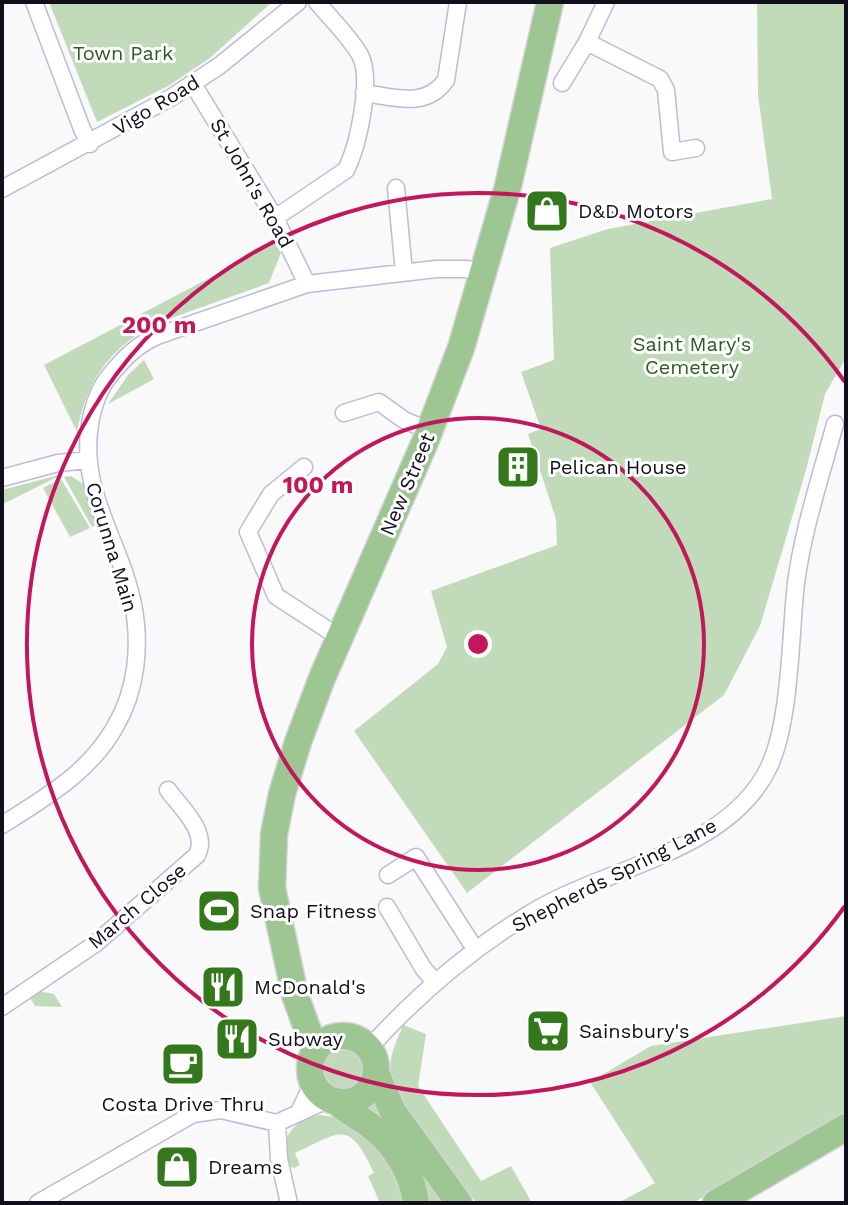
<svg xmlns="http://www.w3.org/2000/svg" width="848" height="1205" viewBox="0 0 848 1205" font-family="'Work Sans',sans-serif">
  <style>
    .green { fill: #c1dbba }
    .lines { fill: none; stroke-linecap: round; stroke-linejoin: round }
    .street-casing { stroke: #bcbadd; stroke-width: 19 }
    .primary-casing { stroke: #d4d4d6; stroke-width: 29 }
    .street { stroke: #fff; stroke-width: 16 }
    .primary { stroke: #9ec692; stroke-width: 26 }
    .ring { fill: none; stroke: #c2185b; stroke-width: 4 }
    .labels { text-anchor: middle; stroke-width: 6; stroke-linejoin: round; paint-order: stroke }
    .park-label { font-size: 20px; fill: #2e5b20; stroke: #fff }
    .street-label { font-size: 20px; fill: #100f1b; stroke: #fff }
    .poi-label { font-size: 20px; fill: #100f1b; stroke: #fff; text-anchor: start }
    .centre { fill: #c2185b; stroke: #fff; stroke-width: 4 }
    .ring-label { font-size: 24px; text-anchor: middle; font-weight: bold; fill: #c2185b; stroke: #fff; stroke-width: 6; stroke-linejoin: round; paint-order: stroke }
  </style>
  <rect width="100%" height="100%" fill="#f9f9f9"/>
  <path class="green" d="M49 2H272L210 58 168 86 97 122Z
    M757 2H846V358L825 394 806 470 760 626 724 695 467 893 354 731 438 664 447 647 431 591 557 545 556 519 528 434 541 429 521 372 554 360 550 248 608 229 772 199 758 95Z
    M276 243 281 253 269 283 152 325C107 352 87 381 77 432L44 365Z
    M144 360 154 379 108 404 128 375Z
    M63 474 3 504 2 490Z
    M71 476 85 485 97 524 92 527 64 477Z
    M61 479 90 528 70 537 43 488Z
    M38 991 54 994 62 1007 35 1006 29 995Z
    M846 1016V1112L693 1203H618L655 1183 590 1082 651 1046Z
    M403 1025 426 1034 418 1086 481 1181 511 1166 532 1203H478C451 1179 396 1109 391 1074 388 1056 397 1041 403 1025Z
    M317 1068a26 26 0 1 1 52 0a26 26 0 1 1-52 0Z
    M373 1097 445 1203H425L360 1106Z
    M319 1115C341 1114 381 1142 392 1161 399 1173 402 1190 407 1203H380L368 1176 374 1173C349 1119 341 1131 295 1153L300 1165 294 1168 288 1166C278 1141 292 1120 319 1115Z"/>
  <g class="lines">
    <g class="street-casing">
      <path id="street" d="M34 2 82 129 90 144
        M587 42 660 79 666 90 672 152 696 148
        M562 83 587 42 606 2
        M193 84 275 218 307 284
        M364 93C394 97 426 109 446 80L458 2
        M396 188 404 272
        M2 189 172 97 219 66 298 2
        M275 218 346 170C358 146 373 79 360 55 349 36 331 19 317 2
        M344 413 379 402 404 420 430 431
        M304 467 271 494 248 532 276 596 328 630 341 635
        M2 478 58 463 88 460
        M2 825C46 797 89 773 115 727 137 690 141 645 133 604 120 540 79 493 90 424 93 406 99 388 111 374 125 357 137 345 157 336L307 284 436 269H466L485 272
        M388 875 416 857 475 949
        M387 907 423 968 434 981
        M2 1007 95 944 197 855C209 832 181 808 168 790
        M369 1048C419 993 473 947 536 910 609 867 729 851 769 767 791 720 790 636 796 583 803 529 821 476 835 424
        M299 1112 309 1091 311 1078
        M277 1123 279 1159 289 1203
        M38 1203 193 1114 221 1110 277 1123 329 1099"/>
    </g>
    <g class="primary-casing">
      <path id="primary" d="M310 1069a33 33 0 1 1 66 0a33 33 0 1 1-66 0Z
        M315 1050 295 995 272 888 274 834 282 794 298 742 322 678 425 442 461 348 508 186 550 2
        M376 1073 392 1110 459 1203
        M336 1101C347 1112 360 1118 372 1127 395 1144 413 1175 416 1203
        M716 1203 846 1127"/>
    </g>
    <use href="#street" class="street"/>
    <use href="#primary" class="primary"/>
  </g>
  <g class="ring">
    <circle cx="478" cy="644" r="226"/>
    <path d="M845 906A451 451 0 1 1 845 382"/>
  </g>
  <defs>
    <g id="shop-square" transform="scale(2.3)"><rect x="-9" y="-9" width="18" height="18" rx="4" fill="#33791b" stroke="#fff"/><path d="M-5-2.5h2.3a2.7 3.5 0 0 1 5.4 0H5L5.5 6h-11ZM-1.5-2.5h3a1.5 2.3 0 0 0-3 0Z" fill="#fff"/></g>
    <g id="building-square" transform="scale(2.3)"><rect x="-9" y="-9" width="18" height="18" rx="4" fill="#33791b" stroke="#fff"/><path d="M-4-6H4V6H1V3H-1V6H-4ZM-2.5-4.3h1.7v1.8h-1.7ZM.8-4.3h1.7v1.8H.8ZM-2.5-1h1.7V.8h-1.7ZM.8-1h1.7V.8H.8Z" fill="#fff"/></g>
    <g id="stadium-square" transform="scale(2.3)"><rect x="-9" y="-9" width="18" height="18" rx="4" fill="#33791b" stroke="#fff"/><path d="M0-5a6.5 5 0 1 0 0 10a6.5 5 0 1 0 0-10ZM-3.5-1.8h7v3.6h-7Z" fill="#fff"/></g>
    <g id="restaurant-square" transform="scale(2.3)"><rect x="-9" y="-9" width="18" height="18" rx="4" fill="#33791b" stroke="#fff"/><path d="M-5-6h1v4h1v-4h1v4h1v-4h1v5L-1.5 .5V6h-2V.5L-5-1ZM5-6V6H3V1.5H1.5Q1.5-4 5-6Z" fill="#fff"/></g>
    <g id="supermarket-square" transform="scale(2.3)"><rect x="-9" y="-9" width="18" height="18" rx="4" fill="#33791b" stroke="#fff"/><path d="M-6-5.5h2.5l.6 2H6L4.5 2H-2.5L-4.4-4H-6ZM-1.5 3.2a1.3 1.3 0 1 0 .1 0ZM3 3.2a1.3 1.3 0 1 0 .1 0Z" fill="#fff"/></g>
    <g id="cafe-square" transform="scale(2.3)"><rect x="-9" y="-9" width="18" height="18" rx="4" fill="#33791b" stroke="#fff"/><path d="M-5.5-4.5H6V0H3Q3 3.5 0 3.5H-2.5Q-5.5 3.5-5.5 0ZM3-3.2v2h1.7v-2ZM-6 4.5H4V6H-6Z" fill="#fff"/></g>
  </defs>
  <g fill-rule="evenodd">
    <use href="#shop-square" x="547" y="211"/>
    <use href="#building-square" x="518" y="467"/>
    <use href="#stadium-square" x="219" y="911"/>
    <use href="#restaurant-square" x="223" y="987"/>
    <use href="#supermarket-square" x="548" y="1031"/>
    <use href="#restaurant-square" x="237" y="1039"/>
    <use href="#cafe-square" x="183" y="1064"/>
    <use href="#shop-square" x="177" y="1167"/>
  </g>
  <g class="labels">
    <g class="park-label">
      <text x="123" y="60">Town Park</text>
      <text x="692" y="351">Saint Mary's<tspan x="692" dy="23">Cemetery</tspan></text>
    </g>
    <g class="street-label">
      <text transform="translate(156 105) rotate(-31)" y="7">Vigo Road</text>
      <text transform="translate(252 183) rotate(60)" y="7">St John's Road</text>
      <text transform="translate(407 484) rotate(-67)" y="7">New Street</text>
      <text transform="translate(112 547) rotate(73)" y="7">Corunna Main</text>
      <text transform="translate(614 875) rotate(-27)" y="7">Shepherds Spring Lane</text>
      <text transform="translate(137 906) rotate(-40)" y="7">March Close</text>
    </g>
    <g class="poi-label">
      <text x="578" y="218">D&amp;D Motors</text>
      <text x="549" y="474">Pelican House</text>
      <text x="250" y="918">Snap Fitness</text>
      <text x="254" y="994">McDonald's</text>
      <text x="579" y="1038">Sainsbury's</text>
      <text x="268" y="1046">Subway</text>
      <text x="183" y="1111" text-anchor="middle">Costa Drive Thru</text>
      <text x="208" y="1174">Dreams</text>
    </g>
  </g>
  <circle cx="478" cy="644" r="12" class="centre"/>
  <g class="ring-label">
    <text x="159" y="333">200 m</text>
    <text x="318" y="493">100 m</text>
  </g>
  <rect width="848" height="1205" fill="none" stroke="#100f1b" stroke-width="8"/>
</svg>
